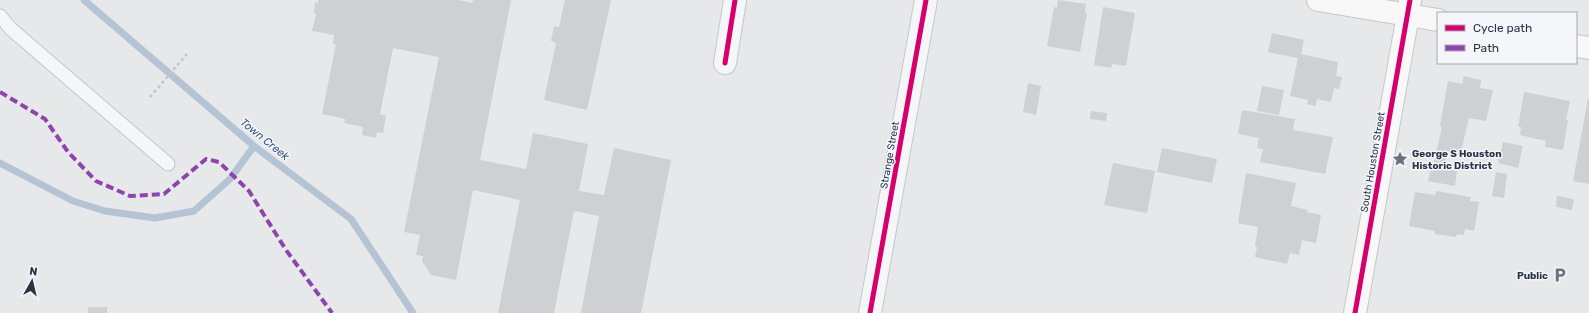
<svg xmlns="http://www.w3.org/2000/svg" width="1589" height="313" viewBox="0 0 1589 313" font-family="Rubik,sans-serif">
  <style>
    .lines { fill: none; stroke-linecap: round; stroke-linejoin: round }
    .stream { stroke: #b4c4d5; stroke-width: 7 }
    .building { fill: #ced0d3 }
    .lane-casing { stroke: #c4c6c8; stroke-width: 15 }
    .street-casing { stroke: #c4c6c8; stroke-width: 24 }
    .secondary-casing { stroke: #c4c6c8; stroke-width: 24 }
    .path { stroke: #c5c6ca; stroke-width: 2.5; stroke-dasharray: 3 3; stroke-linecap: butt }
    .lane { stroke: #f5f6f7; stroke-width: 13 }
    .street { stroke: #f5f6f7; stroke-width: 22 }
    .secondary { stroke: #f8f8f8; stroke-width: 22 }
    .quiet { stroke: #8e44ad; stroke-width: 4; stroke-dasharray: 8 4; stroke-linecap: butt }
    .cycleway-casing { stroke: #f4f6f9; stroke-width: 8 }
    .cycleway { stroke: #d6006c; stroke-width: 5 }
    .labels { text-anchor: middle; stroke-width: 3; stroke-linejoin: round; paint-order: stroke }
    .poi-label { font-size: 10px; font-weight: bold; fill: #2b3445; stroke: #f4f6f9; text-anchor: start }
    .street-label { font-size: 10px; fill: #2b3445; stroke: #f4f6f9 }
    .water-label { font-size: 11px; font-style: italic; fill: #34527a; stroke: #f4f6f9 }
  </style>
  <rect width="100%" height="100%" fill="#e6e8ea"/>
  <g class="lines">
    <path class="stream" d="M84 0 254 146 351 219 413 313
      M0 163 73 201 105 211 155 218 194 211 230 179 254 146"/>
  </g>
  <path class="building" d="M318 0H459L472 3 473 0H511L480 160 526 169 533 133 588 144 579 191 604 195 614 148 671 160 641 313H581L599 216 574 211 554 313H498L520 200 473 190 456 280 431 275 422 261 423 256 416 255 420 235 404 232 439 57 393 48 380 114 386 116 383 133 377 132 376 138 362 135 363 127 344 123 345 119 322 114 336 44H333L334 35 312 31 316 14 314 13 315 2 318 3Z
    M565 0H611L587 110 544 100 556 43 551 41 554 26 559 27Z
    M1058 0 1086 4 1085 13H1087L1080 52 1047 46 1054 7 1057 8Z
    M1103 7 1135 13 1126 66 1112 64 1111 68 1094 65Z
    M1272 33 1304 40 1301 54 1338 62 1336 76 1342 77 1339 89 1334 88 1331 102 1317 99 1316 106 1307 104 1308 100 1290 96 1298 58 1268 52Z
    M1464 76 1481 80 1480 88 1493 90 1486 121 1469 118 1460 155 1447 152 1445 167 1433 166 1442 127H1440L1442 114 1448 81 1462 84Z
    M1028 83 1041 86 1036 115 1023 112Z
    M1262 86 1284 90 1279 115 1257 111Z
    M1524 92 1570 101 1566 120H1568L1563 150 1545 147 1546 141 1520 135 1521 127H1518Z
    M1588 98 1589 99V184L1573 181Z
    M1242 110 1295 119 1293 130 1333 137 1325 174 1260 162 1263 149 1257 148 1259 138 1238 134Z
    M1091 111 1107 113 1106 121 1090 119Z
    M1503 142 1523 146 1518 168 1498 163Z
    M1162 148 1217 159 1212 183 1157 172Z
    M1113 163 1155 171 1147 213 1104 205Z
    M1431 166 1457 171 1455 186 1428 181Z
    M1496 172 1507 174 1504 198 1492 196Z
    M1246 173 1296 183 1291 206 1308 210 1307 212 1321 215 1316 243 1302 240 1299 255 1290 253 1287 264 1255 257 1257 247 1255 246 1258 227 1238 223Z
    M1436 191 1471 197 1470 201 1479 202 1474 231 1465 229 1464 235 1457 234 1456 237 1435 234V231L1409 226 1415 192 1435 195Z
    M1557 196 1574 199 1572 210 1556 207Z
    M88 307H107V313H88Z"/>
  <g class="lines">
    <g class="lane-casing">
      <path id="lane" d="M0 16 11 29 168 164"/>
    </g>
    <g class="street-casing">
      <path id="street" d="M1408 15 1410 0
        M725 63 735 0
        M870 313 926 0"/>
    </g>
    <g class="secondary-casing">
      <path id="secondary" d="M1318 0 1438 20
        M1576 46 1589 48
        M1355 313 1408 15"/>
    </g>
    <path class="path" d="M150 97 187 54"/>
    <use href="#lane" class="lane"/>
    <use href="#street" class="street"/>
    <use href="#secondary" class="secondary"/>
    <path class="quiet" d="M0 92 45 119 68 152 96 181 130 196 164 194 206 159 219 162 249 191 286 250 332 313"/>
    <g class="cycleway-casing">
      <path id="cycleway" d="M725 63 735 0
        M870 313 926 0
        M1355 313 1410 0"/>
    </g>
    <use href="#cycleway" class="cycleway"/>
  </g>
  <defs>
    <g id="sight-bare" transform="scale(1.2)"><path d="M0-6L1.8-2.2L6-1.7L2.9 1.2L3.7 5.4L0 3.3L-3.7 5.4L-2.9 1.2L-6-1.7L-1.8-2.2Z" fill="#6c737f" stroke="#f4f6f9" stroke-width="2.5" paint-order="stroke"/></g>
    <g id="parking-bare" transform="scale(1.2)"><path d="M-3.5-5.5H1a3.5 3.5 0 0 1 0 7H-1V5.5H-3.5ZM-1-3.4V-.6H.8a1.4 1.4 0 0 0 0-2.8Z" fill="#6c737f" stroke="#f4f6f9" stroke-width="2.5" paint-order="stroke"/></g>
  </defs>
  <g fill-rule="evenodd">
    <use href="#sight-bare" x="1400" y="159"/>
    <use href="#parking-bare" x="1560" y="275"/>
  </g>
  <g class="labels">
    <g class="poi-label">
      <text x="1412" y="157">George S Houston<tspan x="1412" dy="12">Historic District</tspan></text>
      <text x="1548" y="279" text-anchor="end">Public</text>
    </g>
    <g class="street-label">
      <text transform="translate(889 155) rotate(-80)" y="4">Strange Street</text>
      <text transform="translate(1372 162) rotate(-80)" y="4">South Houston Street</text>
    </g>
    <g class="water-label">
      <text transform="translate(265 139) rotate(39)" y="4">Town Creek</text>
    </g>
  </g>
  <rect x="1437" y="12" width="140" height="52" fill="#f4f6f9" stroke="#a4a8b1"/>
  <rect x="1445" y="25" width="20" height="6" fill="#d6006c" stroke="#a4a8b1"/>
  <text x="1473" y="32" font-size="12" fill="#2b3445">Cycle path</text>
  <rect x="1445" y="45" width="20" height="6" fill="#8e44ad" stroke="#a4a8b1"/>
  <text x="1473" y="52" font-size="12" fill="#2b3445">Path</text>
  <g transform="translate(32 281) rotate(8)" stroke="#f4f6f9" stroke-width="3" paint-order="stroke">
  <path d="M0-3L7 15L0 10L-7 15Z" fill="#2b3445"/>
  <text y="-6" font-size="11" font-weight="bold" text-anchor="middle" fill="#2b3445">N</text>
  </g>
</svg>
